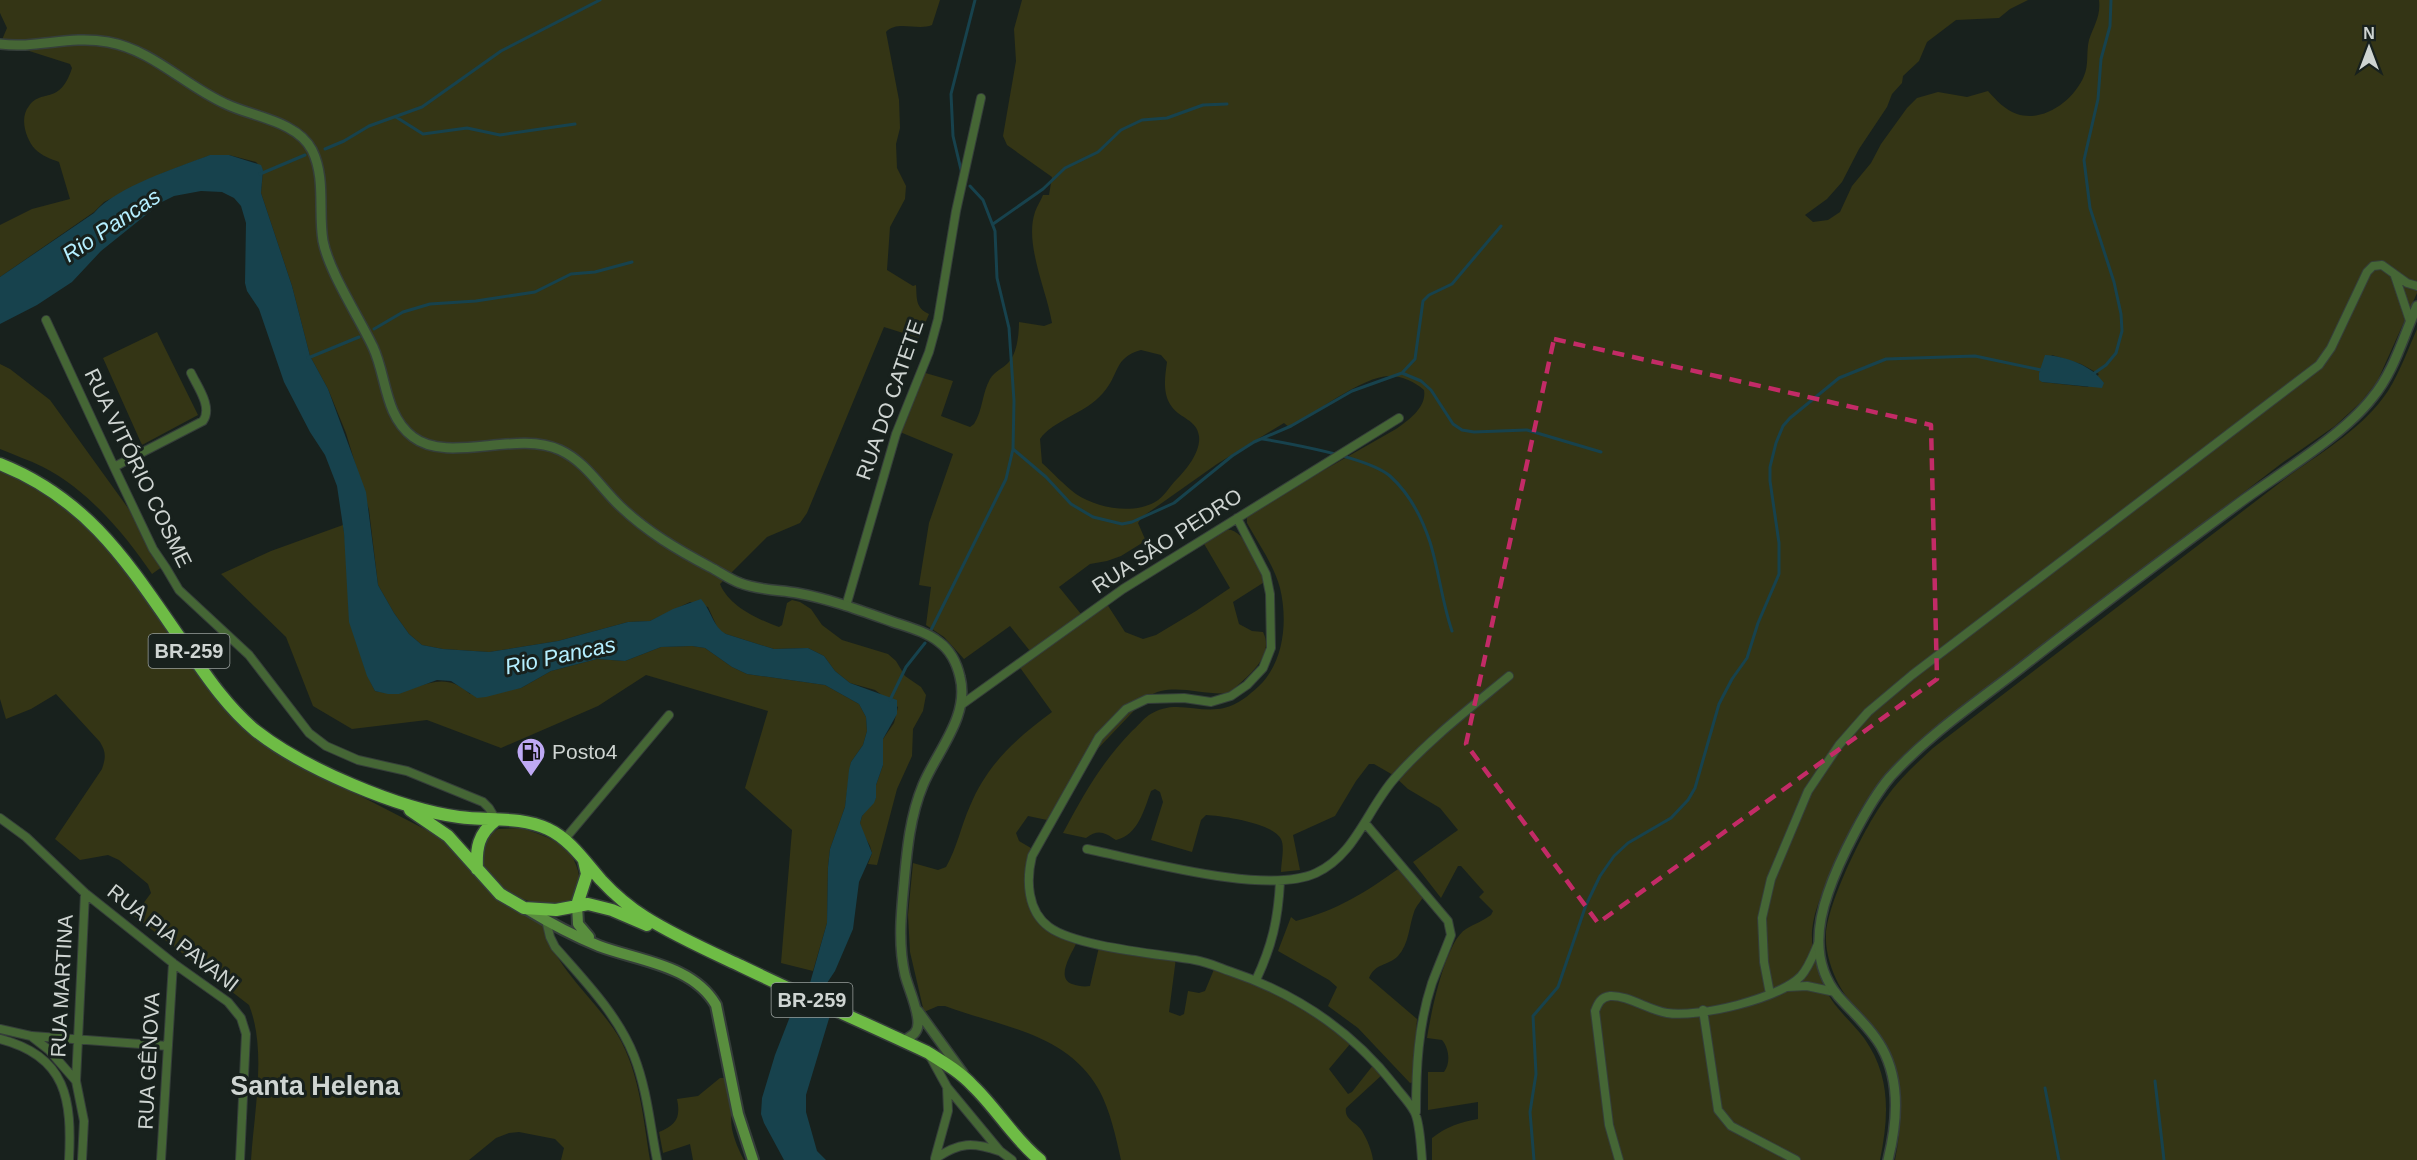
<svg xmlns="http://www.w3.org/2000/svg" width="2417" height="1160" viewBox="0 0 2417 1160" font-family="Helvetica,sans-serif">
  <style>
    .green { fill: #343515; fill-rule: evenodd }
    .water { fill: #17424d }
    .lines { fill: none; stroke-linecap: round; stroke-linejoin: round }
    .stream { stroke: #17424d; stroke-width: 3 }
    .minor-casing { stroke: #353e3a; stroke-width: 10 }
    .tertiary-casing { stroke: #353e3a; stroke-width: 12 }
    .secondary-casing { stroke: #353e3a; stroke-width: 14 }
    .trunk-casing { stroke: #353e3a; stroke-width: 15 }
    .minor { stroke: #456635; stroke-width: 8 }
    .tertiary { stroke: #456635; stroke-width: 9 }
    .secondary { stroke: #598e3e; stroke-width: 10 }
    .trunk { stroke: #6ebc45; stroke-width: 12 }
    .marked { fill: none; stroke: #c32b67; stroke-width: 4.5; stroke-dasharray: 12 8; stroke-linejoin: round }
    .labels { text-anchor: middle; stroke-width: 6; stroke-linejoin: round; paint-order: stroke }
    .shield { fill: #18211d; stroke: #989f9c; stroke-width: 1.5 }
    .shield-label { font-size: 20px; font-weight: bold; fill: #cfd5d2 }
    .street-label { font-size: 21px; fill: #cfd5d2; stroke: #18211d }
    .poi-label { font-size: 21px; fill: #cfd5d2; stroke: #18211d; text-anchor: start }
    .water-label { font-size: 22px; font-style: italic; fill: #b5efff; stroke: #18211d }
    .district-label { font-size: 27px; font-weight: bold; fill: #cfd5d2; stroke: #18211d }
  </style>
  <rect width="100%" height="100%" fill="#18211d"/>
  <path class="green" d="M0 0H940L932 25C918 31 897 20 886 32L899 100 900 128 896 144 897 168 906 186 905 199 890 227 887 270 913 286 916 285C917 298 915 308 929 314L919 338 884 327 807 513 800 523 767 537 720 584C729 606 757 619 779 627L782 625 787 603 792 600 800 602 811 609 822 625 842 640 888 654 896 661 905 676 921 687 926 695 923 711 913 729 912 756 897 789 877 865 868 864 872 853 870 846 862 832 860 823 862 816 876 798V785L883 765V739L894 723 898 707 875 690 850 683 835 671 824 656 808 648 774 649 726 634 719 631 708 607 690 602 650 621 628 622 558 641 489 652 443 649 422 645 409 634 394 613 378 585 369 510 346 433 328 389 310 356 292 286 261 193 263 170 256 162 229 155H211L163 173 104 202 94 212 0 277V225L32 209 70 199 59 162C51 159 42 156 35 149 26 139 19 118 29 106 42 88 60 106 72 68L70 64 1 42 7 28 0 13Z
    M1022 0H2028L2010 9 1999 18 1956 20 1927 42 1919 61 1903 76 1902 83 1892 94 1887 107 1859 149 1842 182 1827 199 1805 215 1813 222 1828 220 1840 212 1852 186 1871 163 1881 144 1907 108 1917 98 1938 92 1967 97 1988 91C1996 100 2005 110 2017 114 2044 123 2074 100 2084 76 2089 65 2086 52 2089 40 2094 25 2101 16 2099 0H2417V293L2377 382 2361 402 2335 426 2282 463 1924 738C1901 759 1878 781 1861 809 1850 827 1843 848 1834 867 1825 887 1814 908 1812 931 1811 950 1817 971 1825 988 1834 1008 1851 1021 1864 1038 1891 1076 1889 1116 1880 1160H1432V1138C1446 1127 1460 1122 1478 1119V1102L1428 1110V1072H1444C1451 1063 1449 1048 1442 1040L1427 1038C1431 1013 1445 942 1466 929 1474 924 1483 921 1491 915L1493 911 1479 897 1484 892 1461 866H1458L1441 898 1413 862 1458 830 1440 808 1408 789 1393 775 1374 764H1369L1356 781 1335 816 1293 835 1300 870 1281 872C1281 863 1285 847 1281 839 1273 823 1223 816 1206 815L1201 820 1192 852 1151 840 1163 802 1160 792 1155 789 1151 791C1144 810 1138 835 1116 840 1104 832 1098 829 1086 838L1063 833C1084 794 1101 763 1132 731 1138 726 1143 719 1149 715 1174 698 1198 714 1224 708 1238 705 1249 695 1259 686 1284 662 1288 621 1280 588 1274 565 1258 543 1247 523V517L1275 498 1396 429C1409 420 1427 407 1424 390 1415 382 1402 376 1390 376 1365 375 1313 414 1290 428L1284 423 1217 464 1142 517 1138 523 1145 539 1142 543 1121 556 1107 561 1090 564 1059 587 1081 614 1103 598 1125 632 1143 639 1156 635 1196 611 1230 588 1203 542C1210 538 1218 532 1225 530 1243 525 1260 568 1266 581L1233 602 1239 624 1252 631 1263 632C1276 657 1244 679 1229 693 1201 696 1172 681 1147 697L1089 758 1052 821 1028 816 1016 833 1019 841 1036 851C1021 892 1040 923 1077 942 1072 953 1055 978 1072 984 1078 986 1084 987 1090 986L1099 947 1176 958 1169 1012 1180 1016 1184 1014 1188 991 1199 993 1205 991 1215 967 1251 980 1328 1023 1350 1044 1329 1069 1348 1094 1352 1092 1374 1064 1383 1074 1346 1108C1344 1120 1357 1122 1362 1131 1367 1139 1372 1151 1373 1160H1121C1116 1137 1110 1110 1099 1090 1067 1033 1001 1027 945 1006H938L924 1012 910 952 908 915 913 863 938 870 946 867C957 848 961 826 970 806 988 763 1016 739 1052 712L1016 662 1030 651 1010 626 964 659 944 637 926 625 931 587 919 585 929 523 953 454 900 432 922 372 953 381 941 416 970 427 974 424C983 410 982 393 990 379 995 371 1002 369 1008 363 1017 354 1019 335 1019 322L1044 326 1052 323C1047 291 1024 244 1035 212 1037 206 1041 200 1043 195H1049L1052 177 1007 145 1003 136 1016 61 1014 29ZM1141 350 1161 355 1167 362C1165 377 1162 394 1172 407 1180 418 1197 420 1199 436 1201 451 1187 469 1177 479 1169 487 1164 497 1155 502 1132 515 1097 508 1076 494 1064 485 1053 473 1042 463L1040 439C1053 420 1085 414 1103 393 1120 374 1113 358 1141 350ZM2052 355 2081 364 2099 374 2088 387 2042 382 2039 373Z
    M2417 329V1160H1895C1904 1114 1904 1069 1874 1030 1862 1014 1847 1001 1838 983 1831 969 1825 951 1826 935 1827 903 1866 824 1886 798 1899 779 1916 764 1933 748L2290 475C2325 450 2364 427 2388 391 2400 372 2408 349 2417 329Z
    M157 332 198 415 142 445 103 358Z
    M0 364 10 369 50 400 154 544 166 564 152 574C124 533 88 490 43 467 29 460 14 455 0 449Z
    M0 468 24 477 84 521 129 569 245 728 277 753 444 839 478 875 541 918C551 963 587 991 613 1028 639 1065 643 1117 650 1160H561L564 1148 555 1139 519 1132 509 1133 496 1138 469 1160H251C254 1112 267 1050 249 1005L134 916 151 893 148 884 119 860 108 855 80 860 55 839 102 769C106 757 106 752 100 742L56 694 31 709 6 719 0 699Z
    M343 525C351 578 349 643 375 691 412 701 437 663 470 694L521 688 551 671 597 659 625 661 661 647 692 646 705 648 732 667 747 674 825 685 859 704 866 717 867 731 863 745 851 762 845 807 830 849 828 867 827 923 813 971 781 963 792 830 745 788 768 711 646 675 598 706 501 748 427 720 352 729 313 706 286 637 221 574 271 551Z
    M522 828C560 841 579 848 581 892L567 903 543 905 519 898 493 882 479 864 480 842 498 829Z
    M1401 867 1424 896C1421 901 1416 906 1414 912 1409 926 1409 944 1398 956 1388 966 1375 963 1369 978L1417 1019 1413 1082 1410 1083 1358 1028 1328 1006 1337 987 1329 980 1278 951 1291 917 1296 921C1338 910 1366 892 1401 867Z
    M720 1078H724C736 1092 729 1112 732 1129 734 1139 739 1151 744 1160H693L690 1144 663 1153 659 1132C676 1125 681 1118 677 1099L698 1096Z"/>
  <path class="water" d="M210 155H229L261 165 263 170 261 193 292 286 310 356 328 389 366 492 378 585 394 613 409 634 422 645 443 649 489 652 558 641 628 622 650 621 673 609 701 599C711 610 713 627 726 634L774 649 808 648 824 656 835 671 850 683 897 700V714L883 739V765L876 785V798L874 803 862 816 860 823 872 853 859 882 853 929 835 971 823 989 831 1012 806 1095V1112L817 1151 826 1160H784L764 1123 761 1114 762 1098 775 1055 798 996 810 983 827 923 828 867 830 849 845 807 849 770 851 762 863 745 867 731 866 717 859 704 825 685 747 674 732 667 705 648 692 646 661 647 625 661 597 659 551 671 521 688 486 697 477 698 451 681 437 680 399 694H388L375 691 367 676 349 622 344 533 337 486 325 455 310 432 284 382 259 309 247 291 245 283 246 223 241 206 234 198 222 192 201 191 174 196 162 202 101 251 72 282 37 305 0 324V277L94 213C117 186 177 168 210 155Z
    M2045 355C2065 356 2093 366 2104 383L2102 388 2042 382 2039 380V373Z"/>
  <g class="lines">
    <path class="stream" d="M396 117 423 134 467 128 500 135 575 124
      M325 149 344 141 369 126 422 107 501 51 600 0
      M260 174 305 155
      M962 174 953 136 951 94 975 0
      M993 224 1043 189 1065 168 1098 152 1121 130 1142 120 1167 118 1203 105 1227 104
      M374 329 403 312 430 304 476 301 535 292 571 274 595 272 632 262
      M308 358 359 337
      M1402 373 1421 381 1431 390 1453 424 1462 430 1474 432 1527 430 1601 452
      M2093 374 2106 365 2116 353 2122 331 2121 314 2114 282 2090 208 2084 160 2098 99 2101 59 2110 26 2111 0
      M1263 439C1292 444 1369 458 1390 476 1409 493 1422 518 1430 542 1439 571 1442 602 1452 631
      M1013 449 1046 477 1071 504 1093 517 1122 524 1132 522 1174 503 1232 456 1254 442 1291 426 1352 391 1402 373 1415 359 1423 301 1429 295 1452 284 1501 226
      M930 632 1006 479 1013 449 1014 401 1009 328 997 278 995 231 983 200 970 186
      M890 700 906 667 925 643
      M2155 1081 2164 1160
      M2045 1088 2059 1160
      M1534 1160 1530 1112 1536 1074 1533 1016 1558 987 1586 905 1600 876 1614 856 1628 843 1671 818 1688 800 1695 788 1719 704 1732 679 1747 658 1758 623 1779 574V543L1770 481V467L1776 443 1783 426 1790 418 1839 378 1886 359 1975 356 2041 370"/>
    <g class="minor-casing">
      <path id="minor" d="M2395 276 2410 321
        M46 320 114 467 153 549 166 568 179 590 249 655 309 733 326 746 358 760 407 771 483 802 489 808 496 820
        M114 467 203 421C213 407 197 386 191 373
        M1237 518 1266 574 1270 594 1271 648 1263 668 1247 685 1231 696 1211 702 1184 698 1147 699 1126 709 1099 737 1032 856C1026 880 1027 911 1049 927 1076 947 1160 954 1195 960 1207 962 1218 967 1229 971 1295 993 1352 1031 1395 1086 1401 1094 1409 1102 1414 1111 1420 1121 1421 1148 1422 1160
        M846 606 896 434 929 352 938 319 956 211 981 98
        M961 705 1123 589 1399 418
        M0 818 26 837 85 893 173 963 228 1002 241 1018 246 1034 240 1160
        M1365 823 1448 921 1451 935C1445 951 1438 967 1432 983 1418 1025 1416 1069 1416 1112
        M564 840 669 715
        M1087 849C1142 860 1266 896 1316 873 1355 855 1367 810 1394 779 1428 740 1469 709 1509 676
        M546 920 550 937 555 947C584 980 618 1015 634 1056 647 1089 650 1125 657 1160
        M1256 980C1272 946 1278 920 1280 882
        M1787 987 1807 986 1835 992
        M1770 994 1764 962 1762 918 1771 879 1808 791 1839 745 1868 712 1912 675 2319 365 2331 348 2367 272 2373 266 2382 265 2407 283 2417 286
        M1703 1010 1718 1110 1731 1126 1796 1160
        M0 1029 31 1036 49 1050 76 1081 84 1121 82 1160
        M32 1036 168 1046
        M0 1039C67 1056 72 1100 69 1160
        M930 1056 947 1087 948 1111 935 1158
        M76 1081 85 893
        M947 1087 1000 1151 1012 1160
        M935 1159C959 1142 973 1142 999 1151
        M161 1160 173 963
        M1619 1160 1609 1125 1595 1011C1598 1003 1601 997 1610 996 1628 995 1648 1010 1667 1013 1698 1018 1779 999 1801 976 1809 967 1813 955 1818 944"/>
    </g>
    <g class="tertiary-casing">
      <path id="tertiary" d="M0 44C37 49 69 35 108 42 153 50 185 86 226 104 253 117 297 121 312 150 326 178 318 212 323 241 329 272 359 317 373 347 387 377 384 415 413 437 448 464 516 430 560 450 586 462 600 487 620 506 647 532 678 550 710 567 720 572 729 579 740 583 758 590 778 590 797 593 830 599 862 611 893 622 908 627 927 632 939 642 950 650 957 664 960 677 970 716 937 751 923 785 910 816 907 850 904 883 901 914 898 945 905 975 909 990 918 1008 918 1023 918 1034 911 1036 903 1041
        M918 1011 963 1073
        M1888 1160C1897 1124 1901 1082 1882 1048 1871 1028 1853 1013 1838 996 1813 966 1816 927 1828 893 1839 860 1868 803 1890 777 1929 734 1977 702 2022 667 2096 609 2171 553 2246 498 2285 470 2344 434 2372 398 2394 372 2403 337 2417 306"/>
    </g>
    <g class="secondary-casing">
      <path id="secondary" d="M577 905 578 924 589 937
        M525 908C548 922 574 936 599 946 639 961 693 965 716 1005L738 1114 753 1160"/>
    </g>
    <g class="trunk-casing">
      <path id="trunk" d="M0 464C93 501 132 570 187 648 207 677 228 708 256 731 303 768 399 809 459 817 489 821 520 816 548 829 570 839 586 863 601 880 614 894 629 907 645 917 675 936 709 951 741 966 803 996 865 1023 927 1052 943 1062 960 1072 973 1086 997 1109 1014 1139 1040 1160
        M410 810 448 836 500 894 524 908 556 910 588 904 612 910 647 925
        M477 869C476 848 478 834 496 820
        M577 905 587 874 584 861"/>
    </g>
    <use href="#minor" class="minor"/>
    <use href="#tertiary" class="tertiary"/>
    <use href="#secondary" class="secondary"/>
    <use href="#trunk" class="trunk"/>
  </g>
  <path class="marked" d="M1554 339 1931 425 1937 679 1598 923 1466 744Z"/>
  <defs>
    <g id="fuel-pin" transform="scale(1.5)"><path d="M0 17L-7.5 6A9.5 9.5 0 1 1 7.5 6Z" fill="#bfa9f4" stroke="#18211d"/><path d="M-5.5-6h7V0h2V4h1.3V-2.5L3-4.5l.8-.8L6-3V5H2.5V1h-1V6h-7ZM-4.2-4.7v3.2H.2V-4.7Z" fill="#111"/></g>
  </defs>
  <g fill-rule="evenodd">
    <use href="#fuel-pin" x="531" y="752"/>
  </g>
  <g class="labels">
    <g class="shield">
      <rect x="148.5" y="634" width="81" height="34" rx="4.5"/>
      <rect x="771.5" y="983" width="81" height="34" rx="4.5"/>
    </g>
    <g class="shield-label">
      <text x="189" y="658">BR-259</text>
      <text x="812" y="1007">BR-259</text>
    </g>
    <g class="street-label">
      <text transform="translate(890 400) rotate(-71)" y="7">RUA DO CATETE</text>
      <text transform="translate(138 468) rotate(64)" y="7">RUA VITÓRIO COSME</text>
      <text transform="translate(1167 541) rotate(-33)" y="7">RUA SÃO PEDRO</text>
      <text transform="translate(173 938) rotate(38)" y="7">RUA PIA PAVANI</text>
      <text transform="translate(62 986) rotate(-87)" y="7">RUA MARTINA</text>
      <text transform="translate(149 1061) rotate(-87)" y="7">RUA GÊNOVA</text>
    </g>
    <g class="poi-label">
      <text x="552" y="759">Posto4</text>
    </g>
    <g class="water-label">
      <text transform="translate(111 225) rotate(-34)" y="8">Rio Pancas</text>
      <text transform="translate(560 655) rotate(-12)" y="8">Rio Pancas</text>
    </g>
    <g class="district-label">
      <text x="315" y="1095">Santa Helena</text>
    </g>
  </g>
  <g transform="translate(2369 48)" stroke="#18211d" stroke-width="4.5" paint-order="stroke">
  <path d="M0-4.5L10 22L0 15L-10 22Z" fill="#cfd5d2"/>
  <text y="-9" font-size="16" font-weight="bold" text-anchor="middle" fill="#cfd5d2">N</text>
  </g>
</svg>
